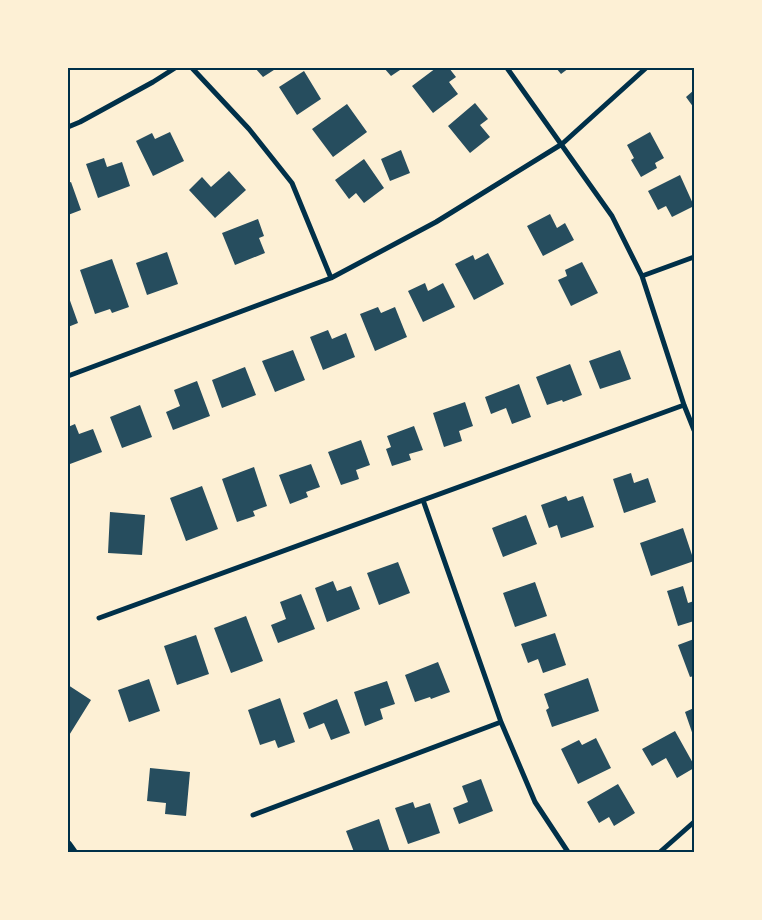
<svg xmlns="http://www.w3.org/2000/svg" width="762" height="920" viewBox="0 0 762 920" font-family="'Fira Sans',sans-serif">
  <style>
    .building { fill: #264d5e }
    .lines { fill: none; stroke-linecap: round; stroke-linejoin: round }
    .minor { stroke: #003049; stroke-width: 5 }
    .tertiary { stroke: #003049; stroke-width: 9 }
    .neatline { fill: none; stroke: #003049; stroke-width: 2 }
  </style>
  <rect width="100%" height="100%" fill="#fdf0d5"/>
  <path class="building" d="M255 68H277L263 77Z
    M384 68H403L391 76Z
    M436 68H449L456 77 449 82 458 94 433 113 412 86Z
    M556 68H569L561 74Z
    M304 71 321 99 297 115 279 87Z
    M694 90V108L686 97Z
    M475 103 488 119 480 125 490 137 470 153 448 126Z
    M347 104 367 132 333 157 312 129Z
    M170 132 184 161 153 176 136 141 152 133 155 139Z
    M650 132 664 158 655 163 657 168 641 177 631 160 634 158 627 145Z
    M401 150 410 173 390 181 381 159Z
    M104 158 107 167 122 162 130 186 98 198 86 164Z
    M364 159 384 188 364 203 356 193 349 199 335 180Z
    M229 171 246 190 215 218 189 190 202 177 211 187Z
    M680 175 694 206 672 217 666 206 658 210 648 191Z
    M71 182 81 210 68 215V183Z
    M550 214 557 228 565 223 574 240 543 256 527 226Z
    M258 219 264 236 259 238 265 253 235 265 222 233Z
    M167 252 178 284 147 295 136 263Z
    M488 253 504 284 474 300 455 264 473 255 475 260Z
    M112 259 129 307 112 313 110 309 95 314 80 270Z
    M582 262 598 293 571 306 558 280 567 276 565 270Z
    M425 283 428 291 443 283 455 307 423 322 408 291Z
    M68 295 78 323 68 327Z
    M378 307 381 313 395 307 407 337 375 351 360 314Z
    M328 330 332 339 346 333 355 357 323 370 310 337Z
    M293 350 305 380 275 392 262 361Z
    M620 350 631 379 600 389 589 361Z
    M570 364 582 395 563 402 562 400 547 405 536 377Z
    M245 367 256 395 222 408 212 380Z
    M197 381 210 416 173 430 166 412 180 406 174 390Z
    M519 384 531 417 512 424 506 408 491 414 485 397Z
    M465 402 473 426 459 431 462 441 444 447 433 413Z
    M140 405 152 437 122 448 110 417Z
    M75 424 79 434 93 429 102 452 70 464 68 459V427Z
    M414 426 423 450 409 454 411 460 392 466 386 449 391 447 387 436Z
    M361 440 370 465 356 470 359 479 341 485 328 452Z
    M311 464 320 487 306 492 308 497 290 504 279 475Z
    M254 467 267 506 253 511 255 516 237 522 222 479Z
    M631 473 634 483 648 478 656 502 624 513 613 479Z
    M202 486 218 529 186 541 170 498Z
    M566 496 568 501 583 496 594 527 561 538 557 525 549 528 541 505Z
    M110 512 145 515 142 555 108 553Z
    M526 515 537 544 503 557 492 528Z
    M683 528 694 561 651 576 640 543Z
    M398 562 410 593 379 605 367 573Z
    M333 581 337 591 351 586 360 609 327 622 315 588Z
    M535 582 547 616 515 627 503 593Z
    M683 586 688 603 694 601V621L678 626 667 591Z
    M301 594 315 629 278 643 271 625 286 619 280 602Z
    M246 616 263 661 231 673 214 628Z
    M555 633 566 665 543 673 538 659 528 663 521 644Z
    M196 635 209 674 177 685 164 646Z
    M694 639V676L690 677 678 645Z
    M438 662 450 692 431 699 430 697 415 702 405 675Z
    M588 678 599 711 552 727 546 710 549 708 544 694Z
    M149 679 160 711 129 722 118 690Z
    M387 681 395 704 380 709 383 719 365 726 354 692Z
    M68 685 91 700 68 737Z
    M280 698 295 742 278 748 275 740 260 745 248 710Z
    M337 699 350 733 331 740 324 723 309 729 303 713Z
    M694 708V738L685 712Z
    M675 731 694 765V768L677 778 666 758 652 766 642 749Z
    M596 738 611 768 578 784 561 749 579 740 582 745Z
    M150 768 190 772 186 816 165 814 166 803 147 801Z
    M481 779 493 811 459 824 453 808 468 802 462 786Z
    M618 784 635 813 614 826 609 817 599 823 587 802Z
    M413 802 415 808 430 803 440 833 408 844 395 808Z
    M379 819 390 852H354L346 831Z"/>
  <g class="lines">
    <path class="minor" d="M192 68 249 129 292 183 331 278
      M507 68 612 216 642 276 684 405 694 430
      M68 127 80 122 153 82 175 68
      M642 276 694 257
      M68 376 331 278 436 222 562 144 646 68
      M423 500 501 722 535 802 568 852
      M99 618 684 405
      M253 815 501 722
      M660 852 694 822"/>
    <path class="tertiary" d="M68 845 73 852"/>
  </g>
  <rect width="762" height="920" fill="none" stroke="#fdf0d5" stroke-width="138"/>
  <rect x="69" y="69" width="624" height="782" class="neatline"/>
</svg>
